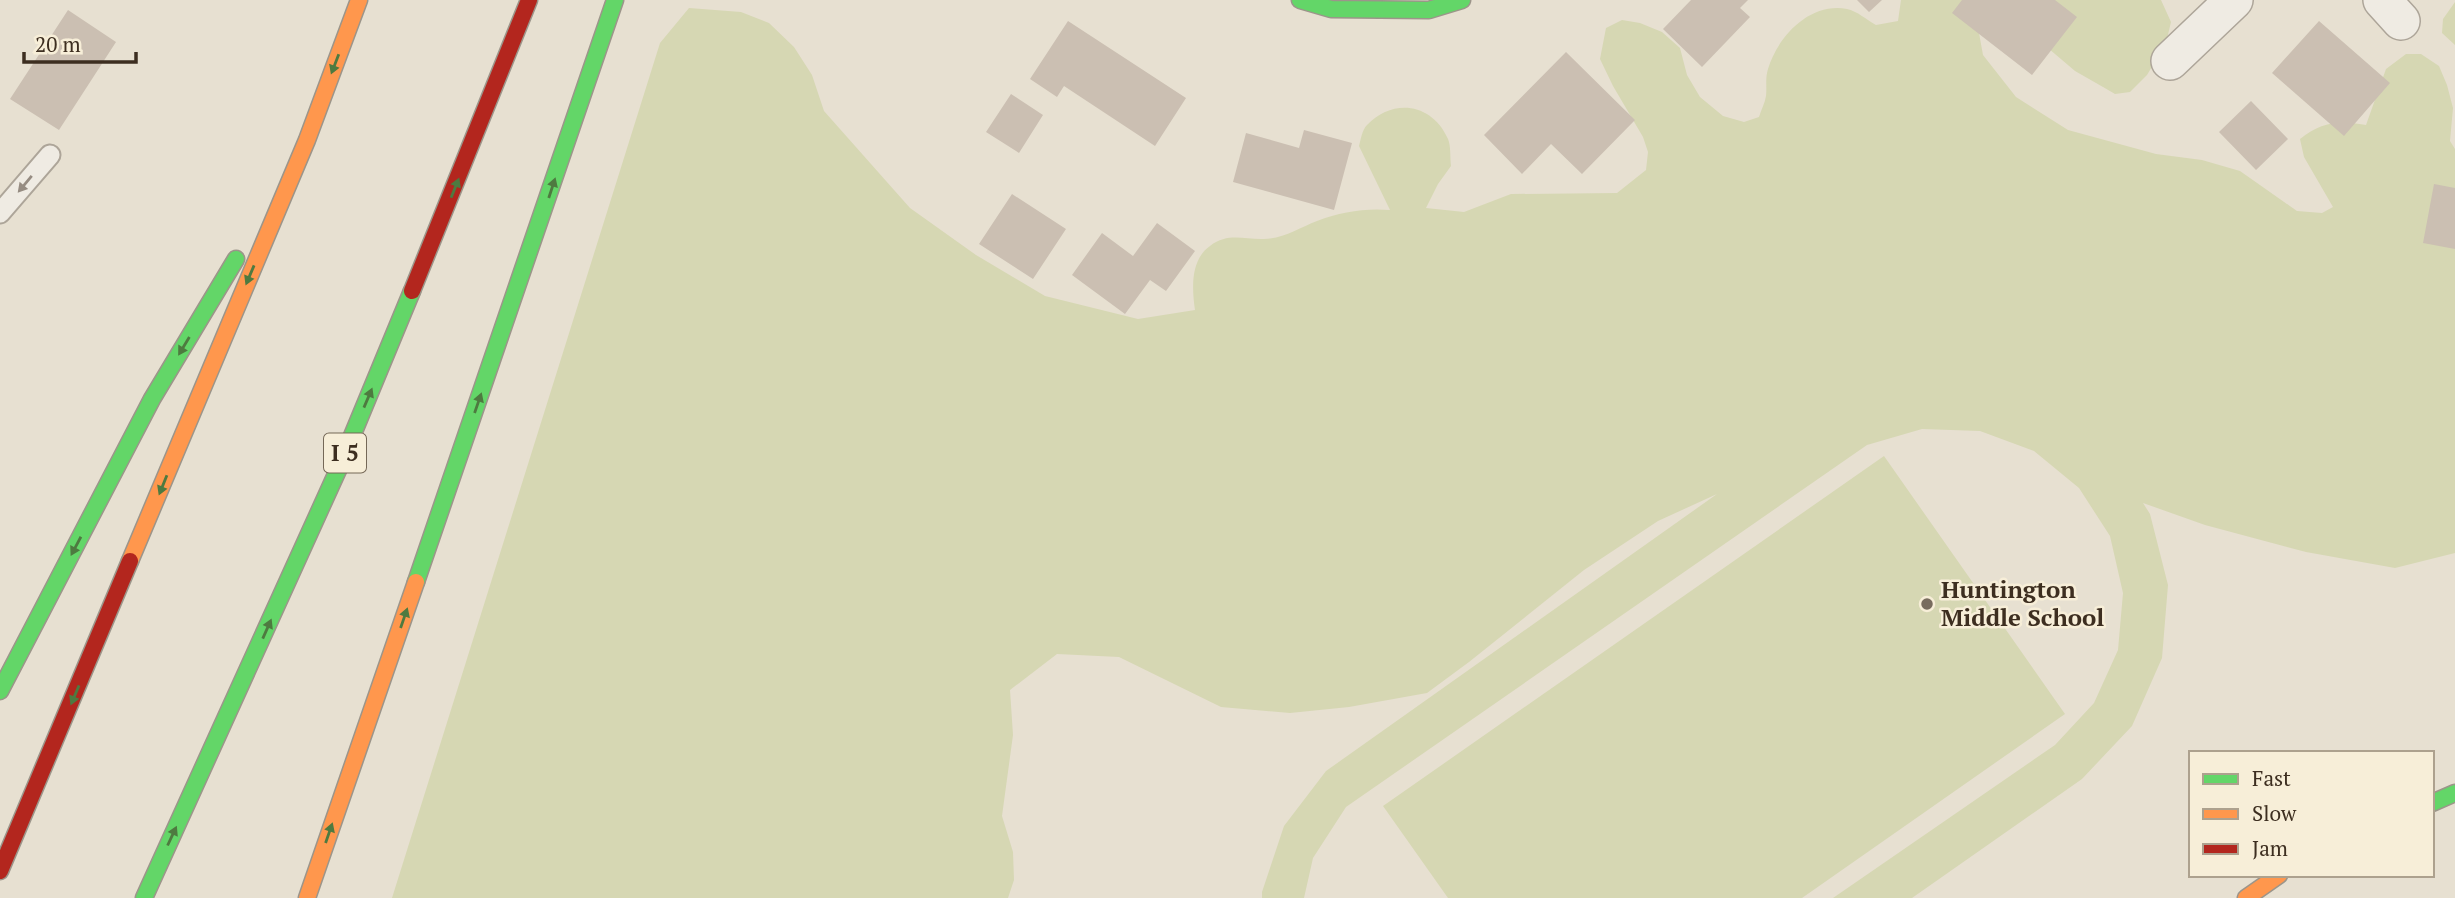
<svg xmlns="http://www.w3.org/2000/svg" width="2455" height="898" viewBox="0 0 2455 898" font-family="'PT Serif',serif">
  <style>
    .green { fill: #d6d7b3 }
    .building { fill: #cbbfb2 }
    .lines { fill: none; stroke-linecap: round; stroke-linejoin: round }
    .lane-casing { stroke: #ada599; stroke-width: 23 }
    .street-casing { stroke: #ada599; stroke-width: 40 }
    .fast-casing { stroke: #9c958a; stroke-width: 19 }
    .slow-casing { stroke: #9c958a; stroke-width: 19 }
    .jam-casing { stroke: #9c958a; stroke-width: 19 }
    .lane { stroke: #efebe3; stroke-width: 19 }
    .street { stroke: #efebe3; stroke-width: 37 }
    .fast { stroke: #63d668; stroke-width: 16 }
    .slow { stroke: #ff974d; stroke-width: 16 }
    .jam { stroke: #b3261e; stroke-width: 16 }
    .oneway { fill: #4e7a40 }
    .oneway2 { fill: #968c82 }
    .poi-dot { fill: #786c5e; stroke: #f7eed8; stroke-width: 2.5 }
    .labels { text-anchor: middle; stroke-width: 5; stroke-linejoin: round; paint-order: stroke }
    .shield { fill: #f7eed8; stroke: #756857; stroke-width: 2 }
    .shield-label { font-size: 23px; font-weight: bold; fill: #3d2e20 }
    .poi-label { font-size: 24px; font-weight: bold; fill: #3d2e20; stroke: #f7eed8; text-anchor: start }
  </style>
  <rect width="100%" height="100%" fill="#e7e0d1"/>
  <path class="green" d="M1901 0H2161L2171 22 2166 43 2147 75 2130 92 2115 94 2103 87 2075 71 2035 37 1979 33 1983 55 2016 97 2068 130 2156 154 2202 160 2240 171 2297 211 2322 213 2333 207 2304 157 2300 139C2323 121 2338 121 2366 125L2386 69 2406 54H2421L2439 66 2447 85 2453 108 2450 141 2455 149V553L2395 568 2306 552 2205 525 2143 503 2150 514 2168 585 2162 658 2132 726 2082 779 1912 898H1833L2055 745 2094 703 2118 650 2123 593 2110 536 2079 488 2034 451 1980 431 1922 429 1867 445 1346 807 1313 858 1304 898H1262V892L1284 826 1326 771 1717 494 1658 521 1584 570 1469 662 1427 693 1349 707 1290 713 1221 707 1119 657 1057 654 1010 690 1013 735 1002 816 1013 852 1014 880 1008 898H392L660 43 689 8 741 12 769 23 794 47 812 75 824 111 910 208 976 255 1045 296 1138 319 1195 310C1192 289 1190 260 1210 246 1227 233 1242 239 1261 239 1281 240 1299 228 1317 221 1341 212 1364 208 1390 210L1359 146C1361 139 1362 130 1367 125 1393 98 1432 103 1448 139 1451 146 1450 158 1451 166L1438 184 1426 208 1464 212 1511 194 1617 193 1646 170 1648 152 1643 137 1613 86 1600 59 1606 28 1622 20 1640 23 1662 32 1680 48 1687 75 1700 97 1723 116 1744 122 1759 117C1761 110 1765 103 1766 96 1767 87 1765 78 1768 69 1778 36 1810 2 1847 9 1857 11 1867 20 1876 25L1898 21Z
    M2455 2V45L2442 33 2443 19Z
    M1884 456 2065 714 1802 898H1448L1383 806Z"/>
  <path class="building" d="M1691 0H1748L1740 8 1750 17 1702 67 1663 29Z
    M1857 0H1882L1869 12Z
    M1962 0H2055L2077 17 2032 75 1952 13Z
    M68 10 116 42 59 130 10 99Z
    M1068 21 1186 98 1155 146 1064 86 1057 97 1030 79Z
    M2319 21 2390 83 2344 136 2272 73Z
    M1566 52 1635 120 1582 174 1551 144 1522 174 1484 135Z
    M1011 94 1043 115 1019 153 986 132Z
    M2251 101 2288 139 2256 170 2219 132Z
    M1304 130 1352 143 1334 210 1233 182 1246 133 1299 148Z
    M2434 184 2455 188V249L2423 243Z
    M1012 194 1066 229 1033 279 979 244Z
    M1157 223 1195 251 1166 291 1150 280 1125 314 1072 275 1102 233 1133 256Z"/>
  <g class="lines">
    <g class="lane-casing">
      <path id="lane" d="M0 213 50 155"/>
    </g>
    <g class="street-casing">
      <path id="street" d="M2382 0 2401 21
        M2170 61 2234 0"/>
    </g>
    <g class="fast-casing">
      <path id="fast" d="M1300 0 1331 9 1429 10 1462 0
        M416 582 615 0
        M0 691 152 399 236 259
        M2432 803 2455 793
        M144 898 338 470 412 291"/>
    </g>
    <g class="slow-casing">
      <path id="slow" d="M130 561 307 140 359 0
        M307 898 416 582
        M2246 898 2279 875"/>
    </g>
    <g class="jam-casing">
      <path id="jam" d="M412 291 529 0
        M0 871 130 561"/>
    </g>
    <use href="#lane" class="lane"/>
    <use href="#street" class="street"/>
    <use href="#fast" class="fast"/>
    <use href="#slow" class="slow"/>
    <use href="#jam" class="jam"/>
  </g>
  <defs><path id="oneway-solid" d="M-6-.8H1V-3.2L6.5 0L1 3.2V.8H-6Z" transform="scale(1.75)"/></defs>
  <g class="oneway">
    <use href="#oneway-solid" transform="translate(335 64) rotate(111)"/>
    <use href="#oneway-solid" transform="translate(455 188) rotate(-68)"/>
    <use href="#oneway-solid" transform="translate(552 188) rotate(-72)"/>
    <use href="#oneway-solid" transform="translate(250 275) rotate(113)"/>
    <use href="#oneway-solid" transform="translate(184 346) rotate(121)"/>
    <use href="#oneway-solid" transform="translate(368 398) rotate(-67)"/>
    <use href="#oneway-solid" transform="translate(478 403) rotate(-71)"/>
    <use href="#oneway-solid" transform="translate(163 485) rotate(112)"/>
    <use href="#oneway-solid" transform="translate(76 546) rotate(118)"/>
    <use href="#oneway-solid" transform="translate(404 618) rotate(-71)"/>
    <use href="#oneway-solid" transform="translate(267 629) rotate(-66)"/>
    <use href="#oneway-solid" transform="translate(75 695) rotate(113)"/>
    <use href="#oneway-solid" transform="translate(329 833) rotate(-71)"/>
    <use href="#oneway-solid" transform="translate(172 836) rotate(-65)"/>
  </g>
  <use class="oneway2" href="#oneway-solid" transform="translate(25 184) rotate(130)"/>
  <circle class="poi-dot" cx="1927" cy="604" r="7"/>
  <g class="labels">
    <rect class="shield" x="324" y="433.5" width="42" height="39" rx="5"/>
    <g class="shield-label">
      <text x="345" y="461">I 5</text>
    </g>
    <g class="poi-label">
      <text x="1941" y="598">Huntington<tspan x="1941" dy="28">Middle School</tspan></text>
    </g>
  </g>
  <rect x="2189" y="751" width="245" height="126" fill="#f7eed8" stroke="#ada18e" stroke-width="2"/>
  <rect x="2203" y="774" width="35" height="10" fill="#63d668" stroke="#ada18e" stroke-width="2"/>
  <text x="2252" y="786" font-size="21" fill="#3d2e20">Fast</text>
  <rect x="2203" y="809" width="35" height="10" fill="#ff974d" stroke="#ada18e" stroke-width="2"/>
  <text x="2252" y="821" font-size="21" fill="#3d2e20">Slow</text>
  <rect x="2203" y="844" width="35" height="10" fill="#b3261e" stroke="#ada18e" stroke-width="2"/>
  <text x="2252" y="856" font-size="21" fill="#3d2e20">Jam</text>
  <path d="M24 52v10h112v-10" fill="none" stroke="#3d2e20" stroke-width="3.5"/>
  <text x="35" y="52" font-size="21" fill="#3d2e20" stroke="#f7eed8" stroke-width="5" paint-order="stroke">20 m</text>
</svg>
